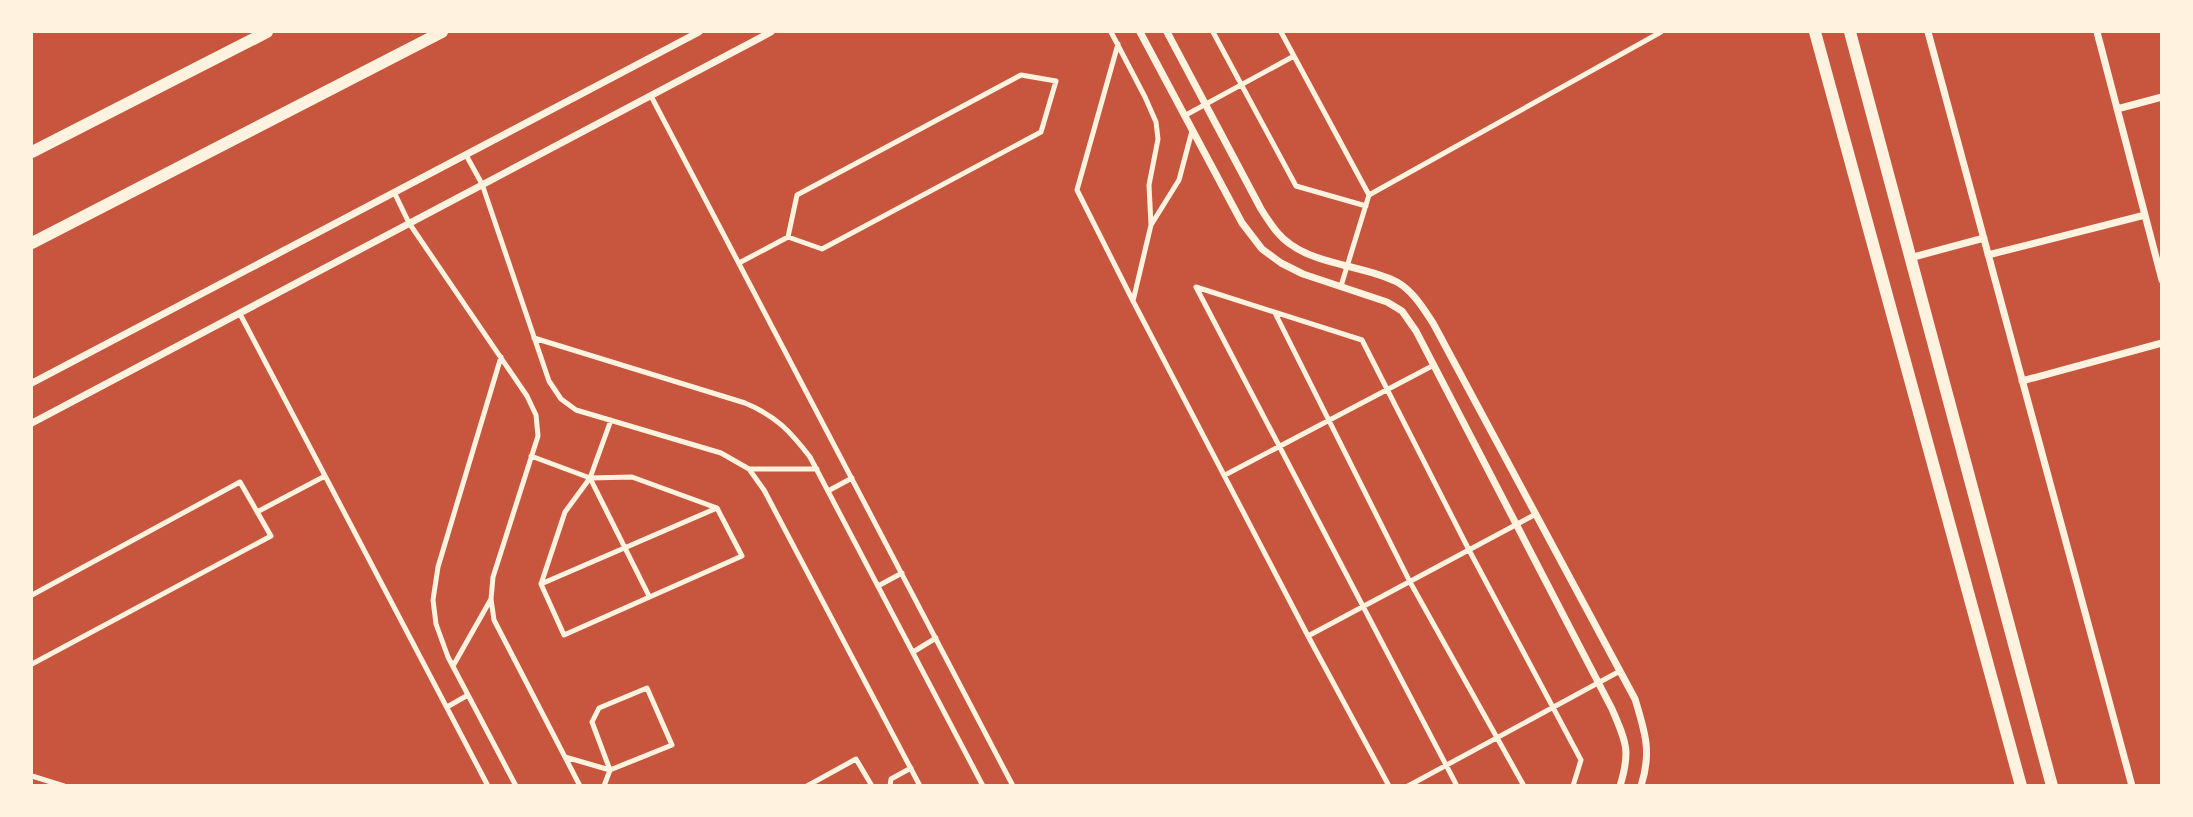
<svg xmlns="http://www.w3.org/2000/svg" width="2193" height="817" viewBox="0 0 2193 817" font-family="Ubuntu,sans-serif">
  <style>
    .lines { fill: none; stroke-linecap: round; stroke-linejoin: round }
    .service { stroke: #fff3e0; stroke-width: 5 }
    .minor { stroke: #fff3e0; stroke-width: 7 }
    .tertiary { stroke: #fff3e0; stroke-width: 12 }
  </style>
  <rect width="100%" height="100%" fill="#c8553d"/>
  <g class="lines">
    <path class="service" d="M1111 32 1145 97 1156 122 1158 139 1149 185 1151 225 1133 301 1308 636 1389 786
      M1213 32 1296 186 1366 206
      M1281 32 1369 195
      M1118 44 1077 190 1133 301
      M651 96 1013 786
      M1184 116 1294 56
      M466 155 482 184 549 381 561 399 576 410 721 453 749 469 764 490 920 786
      M394 192 409 223 527 396 536 415 538 436 493 577 491 599 494 620 580 786
      M1151 225 1179 180 1192 131
      M739 263 788 237 797 195 1021 75 1056 81 1041 132 822 249 788 237
      M1341 286 1369 195 1661 32
      M1275 313 1410 582 1524 786
      M240 314 488 786
      M534 338 745 403C776 416 790 431 810 457L983 786
      M501 357 438 567 433 600 436 624 448 657 516 786
      M531 456 590 478 632 477 717 508 742 556 564 635 541 584 565 512 590 478 611 420
      M750 469H817
      M1225 475 1434 365
      M590 478 649 596
      M828 491 852 478
      M257 512 325 476
      M541 584 717 508
      M878 586 902 573
      M32 595 240 482 271 536 32 664
      M1308 636 1536 514
      M913 652 936 638
      M453 666 491 599
      M647 688 672 745 610 770 592 722 599 708Z
      M447 707 468 695
      M565 757 610 770 604 786
      M32 776 64 786
      M807 786 856 759 872 786
      M890 786 891 779 911 768
      M1408 786 1620 671
      M1457 786 1196 287 1362 340 1469 550 1581 760 1573 786"/>
    <path class="minor" d="M1140 32 1242 223 1262 249 1281 263 1303 274 1387 302 1402 311 1416 331 1612 709C1626 742 1631 750 1620 786
      M1167 32 1261 209C1266 217 1271 225 1277 232 1305 266 1360 263 1397 282 1413 291 1423 308 1433 323L1635 699C1645 732 1652 752 1641 786
      M1928 32 2132 786
      M2097 32 2162 280
      M2117 109 2162 97
      M1988 255 2145 215
      M1910 258 1984 238
      M2022 381 2162 343
      M32 383 699 32
      M32 423 771 32"/>
    <path class="tertiary" d="M1815 32 2021 786
      M1850 32 2052 786
      M32 152 267 32
      M32 243 442 32"/>
  </g>
  <rect width="2193" height="817" fill="none" stroke="#fff3e0" stroke-width="66"/>
</svg>
